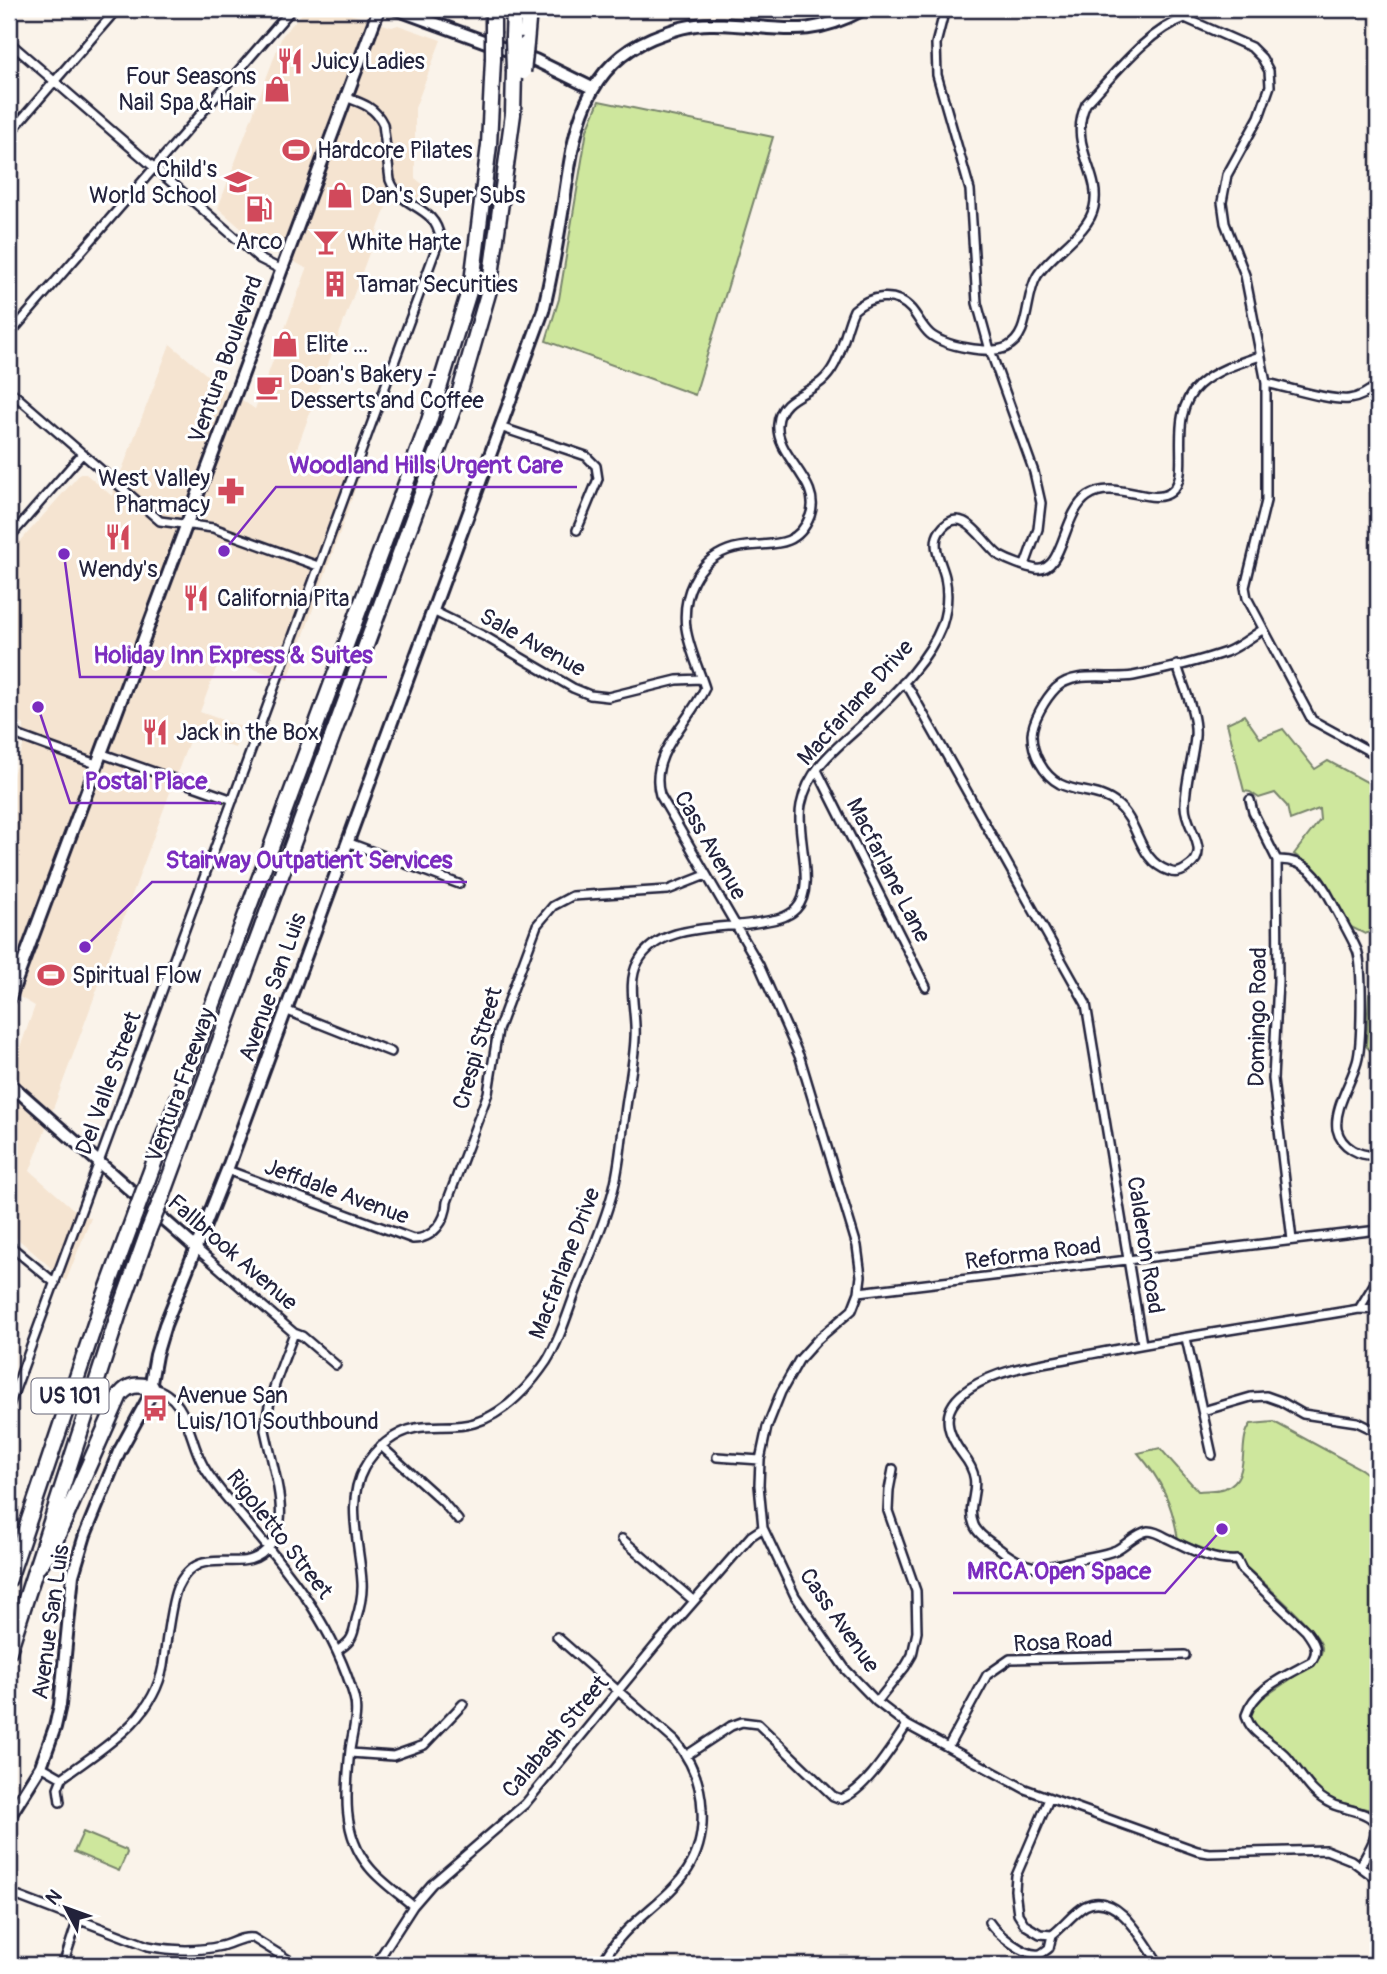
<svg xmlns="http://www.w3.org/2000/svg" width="1387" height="1974" viewBox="0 0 1387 1974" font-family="Pangolin,sans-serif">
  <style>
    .built { fill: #f5e4d1 }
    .green { fill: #cee79d; stroke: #78846c; stroke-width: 2 }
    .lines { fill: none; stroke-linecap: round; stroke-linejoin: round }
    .street-casing { stroke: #22223b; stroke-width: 12 }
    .secondary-casing { stroke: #22223b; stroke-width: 16 }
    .highway-casing { stroke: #22223b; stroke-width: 19 }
    .street { stroke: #fff; stroke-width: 7 }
    .secondary { stroke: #fff; stroke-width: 10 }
    .highway { stroke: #fff; stroke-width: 14 }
    .highway-bridge-casing { stroke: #22223b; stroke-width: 19; stroke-linecap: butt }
    .highway-bridge { stroke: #fff; stroke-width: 14 }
    .labels { text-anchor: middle; stroke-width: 6; stroke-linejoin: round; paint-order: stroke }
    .shield { fill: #fff; stroke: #646476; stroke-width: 2 }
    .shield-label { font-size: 21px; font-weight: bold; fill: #22223b }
    .poi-label { font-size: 23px; fill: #22223b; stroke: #fff; text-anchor: start }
    .street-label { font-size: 23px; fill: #22223b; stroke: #fff }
    .leader { fill: none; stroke: #7b2cbf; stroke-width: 2.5 }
    .callout-dot { fill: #7b2cbf; stroke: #fff; stroke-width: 2.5 }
    .callout-label { font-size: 24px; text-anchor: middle; font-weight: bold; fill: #7b2cbf; stroke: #fff; stroke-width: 6; stroke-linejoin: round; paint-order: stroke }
  </style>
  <rect width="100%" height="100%" fill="#faf3ea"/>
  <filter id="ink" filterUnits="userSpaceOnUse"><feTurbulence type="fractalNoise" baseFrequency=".0143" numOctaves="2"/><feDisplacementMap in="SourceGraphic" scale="14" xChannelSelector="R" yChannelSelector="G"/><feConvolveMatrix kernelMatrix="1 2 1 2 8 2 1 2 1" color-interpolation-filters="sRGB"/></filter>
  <g filter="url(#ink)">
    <path class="built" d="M306 9H346L350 14 392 27 398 25 441 40 415 108V178L426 187 424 200 414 197 389 199 296 451 359 478 288 680 220 658 200 712 242 727 235 748 192 733 30 1171 72 1208 91 1218 66 1281 9 1231V1078L35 1006 9 991V784L23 747 24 725 9 717V554L80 474H86L112 496 170 344 214 381 255 409 307 269 264 244 260 245 218 208 282 36Z"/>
    <path class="green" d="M599 101 773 137 695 395 546 341 559 299 587 130Z
      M1244 715 1260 738 1283 729 1315 769 1328 761 1378 788V929L1365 934 1349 926 1323 877 1294 854 1320 820 1319 809 1290 820 1287 806 1275 793 1259 798 1250 792 1244 791 1227 723Z
      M1369 994 1378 995V1059L1366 1046Z
      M1274 1422 1361 1469 1378 1482V1812L1336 1801 1317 1790 1289 1755 1250 1723V1712L1261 1699 1316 1662C1319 1658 1323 1653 1322 1647 1318 1629 1260 1580 1244 1565L1239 1556 1219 1555 1178 1539C1172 1503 1162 1481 1138 1453L1160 1448 1198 1491C1206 1490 1218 1491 1225 1488 1253 1477 1236 1442 1251 1424Z
      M83 1832 126 1850 127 1853 119 1871 74 1852Z"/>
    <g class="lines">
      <g class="street-casing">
        <path id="street" d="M945 9 936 44 937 75 970 190 977 303 990 350 1034 472 1041 503 1038 529 1025 565
          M9 42 260 259 280 269
          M9 134 117 9
          M9 335 292 9
          M1266 383C1287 387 1329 401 1349 399 1360 398 1370 391 1378 384
          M9 390 160 521 213 528 318 566
          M500 427 586 456 596 466 598 479 577 530
          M9 538 82 454
          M433 611 486 637 573 688 590 695 608 697 677 680 700 679
          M1177 665C1183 686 1197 714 1195 737 1193 760 1185 782 1185 805 1184 827 1213 851 1188 867 1182 872 1175 874 1169 871 1138 861 1140 824 1118 805 1099 789 1080 794 1060 784 1043 775 1032 753 1032 735 1032 721 1046 698 1056 688 1075 670 1109 680 1133 676 1163 670 1197 662 1226 652 1239 647 1251 637 1262 630
          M903 683 910 690 1086 1004 1142 1344
          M9 730 22 737 96 764
          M100 753 233 800
          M1378 756 1312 720 1247 598 1245 587 1266 501V383L1245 275 1225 223 1222 202 1227 175 1259 117 1270 86 1269 71 1262 58 1251 47 1185 18C1147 31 1114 75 1086 104 1067 146 1102 173 1094 207 1089 233 1051 253 1037 276 1024 298 1031 335 1007 347 990 355 944 346 930 334 922 327 918 317 911 309 895 291 870 296 854 310 844 331 842 361 825 378 810 395 780 396 778 424 775 457 823 482 810 516 794 557 758 538 728 550 696 562 682 596 686 628 689 649 699 669 705 688 689 723 648 754 660 795L759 965 800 1058 857 1246 861 1276 859 1292 852 1310 817 1340 799 1360 781 1392 767 1427 760 1460 759 1485 763 1528 795 1596 846 1670 877 1702 907 1725 1025 1789 1197 1851 1209 1853 1326 1850 1351 1860 1378 1880
          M817 770 926 987
          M1250 800 1253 812 1277 860 1278 981 1273 1079 1292 1240
          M347 842 459 884
          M1277 860C1307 859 1319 877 1332 902 1340 918 1350 934 1357 950 1363 965 1362 1046 1357 1062 1351 1083 1334 1108 1337 1129 1341 1148 1361 1157 1378 1155
          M285 1010 391 1052
          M227 1170 413 1239C433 1239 446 1221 447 1202L488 1093 498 1030 537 925 553 906 572 896 668 890 706 875
          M9 1245 55 1283
          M197 1249 294 1333 302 1336 336 1365
          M859 1292 1378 1230
          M1359 1309 1378 1278
          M1186 1338 1212 1455
          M151 1387C190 1397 187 1438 204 1467 216 1488 235 1507 250 1526 294 1578 335 1630 354 1697 359 1713 352 1734 350 1750 346 1790 341 1834 369 1867 381 1882 398 1893 413 1906
          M9 1406 440 238C435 204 401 210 390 180L383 124C375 107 362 103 345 97
          M1203 1411 1251 1397 1266 1396 1280 1401 1303 1414 1357 1422 1378 1432
          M381 1446 442 1501 458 1520
          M717 1457 760 1460
          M622 1539 694 1601
          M557 1637 675 1741C692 1761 701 1783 702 1810 707 1894 632 1903 601 1965
          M337 1651C342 1647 348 1644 351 1638 354 1633 355 1626 356 1620 360 1607 363 1595 362 1582 360 1545 345 1502 364 1468 374 1449 395 1432 416 1428 435 1424 455 1429 474 1423 504 1414 529 1387 546 1362 560 1340 567 1314 576 1291 589 1258 604 1225 613 1191 620 1166 621 1140 625 1114 628 1089 634 1063 635 1038 637 1013 626 984 638 962 659 922 723 930 761 922 774 920 787 918 796 909 817 888 795 834 801 805 809 764 844 743 871 716 897 691 929 659 942 625 947 610 948 592 945 577 942 563 930 545 940 531 963 499 984 546 1000 556 1009 561 1025 567 1036 569 1064 573 1062 513 1088 496 1114 478 1152 507 1171 492 1194 474 1164 417 1199 385 1216 370 1239 363 1260 356
          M877 1702 905 1667 912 1655 917 1632 916 1591 888 1511 889 1490 893 1469
          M948 1747 987 1675 1010 1659 1185 1655
          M350 1753 393 1756 424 1745 463 1704
          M687 1755 731 1726 742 1722 758 1724 833 1796 841 1799C866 1790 891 1748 907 1725
          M41 1766 62 1778C102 1748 153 1721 163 1666 166 1646 170 1605 177 1588 201 1536 244 1583 271 1544 276 1537 279 1529 280 1520 283 1496 270 1455 265 1430 268 1397 282 1365 294 1333
          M1049 1799 1016 1876 1015 1890 1018 1914 1025 1925 1040 1934 1052 1935C1063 1927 1073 1913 1085 1906 1118 1889 1145 1944 1160 1965
          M60 1802 58 1788 62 1778
          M1361 1865C1366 1854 1379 1837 1375 1824 1371 1811 1343 1810 1332 1804 1310 1794 1302 1775 1287 1757 1275 1743 1250 1735 1246 1715 1254 1688 1288 1675 1311 1662 1320 1650 1314 1642 1306 1631L1242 1570 1237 1560C1212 1562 1190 1549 1167 1538 1162 1535 1154 1531 1148 1531 1136 1533 1126 1545 1116 1550 1104 1555 1092 1556 1080 1559 1040 1569 1031 1574 997 1547 989 1541 978 1535 974 1525 964 1500 988 1486 963 1455 944 1429 940 1408 970 1388 1001 1368 1041 1364 1076 1357 1170 1338 1265 1325 1359 1309L1378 1310
          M9 1893 148 1946C173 1951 195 1952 221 1946 231 1944 242 1936 253 1938L297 1965
          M989 1922C996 1933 1025 1957 1040 1954 1041 1954 1048 1949 1049 1948L1052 1935
          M63 1965 78 1919
          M375 1965 413 1906 432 1884 525 1804 655 1646 751 1536 763 1528
          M1228 1965 1237 1963 1243 1965"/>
      </g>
      <g class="secondary-casing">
        <path id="secondary" d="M396 9 535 60 592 88
          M9 1000 379 9
          M9 1083 197 1249
          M9 1817 41 1766 55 1727 60 1705 73 1575 85 1535 119 1452 148 1399 156 1355 165 1325 227 1170 543 311C552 275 558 238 564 201 574 134 581 68 652 38 672 30 692 23 714 24 777 25 803 42 864 9"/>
      </g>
      <g class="highway-casing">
        <path id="highway" d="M493 32V9
          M513 37 514 9
          M526 44 529 9
          M148 1179 428 424 472 282 489 145 493 59
          M163 1195 460 391 489 290 513 114 514 71
          M38 1567 52 1548 120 1395C130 1383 138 1385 151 1387
          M9 1579 100 1309 135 1214
          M9 1651 118 1316 149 1229"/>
      </g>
      <use href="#street" class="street"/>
      <use href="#secondary" class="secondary"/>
      <use href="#highway" class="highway"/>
      <g class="highway-bridge-casing">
        <path id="highway-bridge" d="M493 32V59
          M513 37 514 71
          M523 72 526 44
          M135 1214 148 1179
          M149 1229 163 1195"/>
      </g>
      <use href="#highway-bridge" class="highway-bridge"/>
    </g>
  </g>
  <defs>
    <g id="restaurant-bare" transform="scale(2.1)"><path d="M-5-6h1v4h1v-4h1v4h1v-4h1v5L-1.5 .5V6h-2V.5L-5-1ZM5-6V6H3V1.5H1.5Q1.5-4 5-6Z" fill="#d1495b" stroke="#fff" stroke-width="2.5" paint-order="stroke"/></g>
    <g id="shop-bare" transform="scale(2.1)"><path d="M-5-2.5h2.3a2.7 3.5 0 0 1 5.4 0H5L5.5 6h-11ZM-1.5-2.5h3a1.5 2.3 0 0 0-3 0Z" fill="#d1495b" stroke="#fff" stroke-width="2.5" paint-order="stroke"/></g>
    <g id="stadium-bare" transform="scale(2.1)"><path d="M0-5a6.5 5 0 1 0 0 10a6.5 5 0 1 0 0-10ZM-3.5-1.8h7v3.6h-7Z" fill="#d1495b" stroke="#fff" stroke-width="2.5" paint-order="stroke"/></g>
    <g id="school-bare" transform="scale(2.1)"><path d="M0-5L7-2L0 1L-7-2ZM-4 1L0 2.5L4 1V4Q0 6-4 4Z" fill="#d1495b" stroke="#fff" stroke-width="2.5" paint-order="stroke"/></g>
    <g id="fuel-bare" transform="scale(2.1)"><path d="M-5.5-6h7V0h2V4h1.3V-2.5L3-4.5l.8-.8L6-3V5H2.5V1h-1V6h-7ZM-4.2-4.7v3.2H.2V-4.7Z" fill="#d1495b" stroke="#fff" stroke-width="2.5" paint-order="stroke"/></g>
    <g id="bar-bare" transform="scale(2.1)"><path d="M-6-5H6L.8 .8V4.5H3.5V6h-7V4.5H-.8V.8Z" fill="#d1495b" stroke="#fff" stroke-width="2.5" paint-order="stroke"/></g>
    <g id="building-bare" transform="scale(2.1)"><path d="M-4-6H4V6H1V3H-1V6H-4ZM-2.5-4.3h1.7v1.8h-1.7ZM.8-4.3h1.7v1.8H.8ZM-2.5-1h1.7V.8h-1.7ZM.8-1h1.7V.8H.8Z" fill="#d1495b" stroke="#fff" stroke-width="2.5" paint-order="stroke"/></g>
    <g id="cafe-bare" transform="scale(2.1)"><path d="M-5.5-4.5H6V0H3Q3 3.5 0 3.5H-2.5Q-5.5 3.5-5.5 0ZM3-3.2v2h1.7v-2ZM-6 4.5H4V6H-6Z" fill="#d1495b" stroke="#fff" stroke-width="2.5" paint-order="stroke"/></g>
    <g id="pharmacy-bare" transform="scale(2.1)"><path d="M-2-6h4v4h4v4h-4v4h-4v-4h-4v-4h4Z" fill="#d1495b" stroke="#fff" stroke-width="2.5" paint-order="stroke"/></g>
    <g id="bus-bare" transform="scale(2.1)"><path d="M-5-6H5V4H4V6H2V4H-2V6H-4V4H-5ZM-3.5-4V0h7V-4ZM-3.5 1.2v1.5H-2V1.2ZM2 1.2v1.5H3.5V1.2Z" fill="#d1495b" stroke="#fff" stroke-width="2.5" paint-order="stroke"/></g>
  </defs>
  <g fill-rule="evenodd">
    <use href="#restaurant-bare" x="290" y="61"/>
    <use href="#shop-bare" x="277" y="89"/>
    <use href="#stadium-bare" x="296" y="150"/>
    <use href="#school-bare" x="238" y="182"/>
    <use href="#shop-bare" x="340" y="195"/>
    <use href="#fuel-bare" x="259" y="209"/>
    <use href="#bar-bare" x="326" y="242"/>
    <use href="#building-bare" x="335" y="284"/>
    <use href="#shop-bare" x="285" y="344"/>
    <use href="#cafe-bare" x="269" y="387"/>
    <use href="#pharmacy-bare" x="231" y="491"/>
    <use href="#restaurant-bare" x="118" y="537"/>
    <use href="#restaurant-bare" x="196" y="598"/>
    <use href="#restaurant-bare" x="155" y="732"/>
    <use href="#stadium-bare" x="51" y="975"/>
    <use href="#bus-bare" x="155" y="1408"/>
  </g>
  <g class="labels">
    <rect class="shield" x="31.5" y="1378.5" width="77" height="35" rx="5"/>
    <g class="shield-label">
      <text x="70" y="1403">US 101</text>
    </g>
    <g class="poi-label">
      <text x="311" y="69">Juicy Ladies</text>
      <text x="256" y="84" text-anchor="end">Four Seasons<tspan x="256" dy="26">Nail Spa &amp; Hair</tspan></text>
      <text x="317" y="158">Hardcore Pilates</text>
      <text x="217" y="177" text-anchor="end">Child's<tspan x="217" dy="26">World School</tspan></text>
      <text x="361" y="203">Dan's Super Subs</text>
      <text x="259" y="249" text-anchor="middle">Arco</text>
      <text x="347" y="250">White Harte</text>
      <text x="356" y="292">Tamar Securities</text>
      <text x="306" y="352">Elite ...</text>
      <text x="290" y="382">Doan's Bakery -<tspan x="290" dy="26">Desserts and Coffee</tspan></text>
      <text x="210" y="486" text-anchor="end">West Valley<tspan x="210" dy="26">Pharmacy</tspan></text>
      <text x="118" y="577" text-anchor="middle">Wendy's</text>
      <text x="217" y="606">California Pita</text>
      <text x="176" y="740">Jack in the Box</text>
      <text x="72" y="983">Spiritual Flow</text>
      <text x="176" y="1403">Avenue San<tspan x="176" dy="26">Luis/101 Southbound</tspan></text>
    </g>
    <g class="street-label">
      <text transform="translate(225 359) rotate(-70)" y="8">Ventura Boulevard</text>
      <text transform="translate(533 642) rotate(29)" y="8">Sale Avenue</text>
      <text transform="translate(855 702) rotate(-48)" y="8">Macfarlane Drive</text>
      <text transform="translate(711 845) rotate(60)" y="8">Cass Avenue</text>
      <text transform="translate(889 870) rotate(63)" y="8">Macfarlane Lane</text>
      <text transform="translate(272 987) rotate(-70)" y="8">Avenue San Luis</text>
      <text transform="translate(1257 1017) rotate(-89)" y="8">Domingo Road</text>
      <text transform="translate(477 1048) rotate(-74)" y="8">Crespi Street</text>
      <text transform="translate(108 1083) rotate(-70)" y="8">Del Valle Street</text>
      <text transform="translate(180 1085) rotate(-70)" y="8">Ventura Freeway</text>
      <text transform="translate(337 1191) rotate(20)" y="8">Jeffdale Avenue</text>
      <text transform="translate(1146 1245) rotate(81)" y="8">Calderon Road</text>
      <text transform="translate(233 1252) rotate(41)" y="8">Fallbrook Avenue</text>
      <text transform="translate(1033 1253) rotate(-7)" y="8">Reforma Road</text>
      <text transform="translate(564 1263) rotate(-69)" y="8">Macfarlane Drive</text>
      <text transform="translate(280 1534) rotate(52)" y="8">Rigoletto Street</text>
      <text transform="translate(840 1620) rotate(55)" y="8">Cass Avenue</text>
      <text transform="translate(50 1622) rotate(-82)" y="8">Avenue San Luis</text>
      <text transform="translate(1063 1641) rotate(-3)" y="8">Rosa Road</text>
      <text transform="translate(555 1736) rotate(-50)" y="8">Calabash Street</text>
    </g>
  </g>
  <path class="leader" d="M224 551L276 487H577M64 554L80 677H387M38 707L70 803H221M85 947L152 882H467M1222 1529L1165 1593H953"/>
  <g class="callout-dot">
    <circle cx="224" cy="551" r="7"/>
    <circle cx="64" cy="554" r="7"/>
    <circle cx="38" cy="707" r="7"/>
    <circle cx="85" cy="947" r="7"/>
    <circle cx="1222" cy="1529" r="7"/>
  </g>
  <g class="callout-label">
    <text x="426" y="473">Woodland Hills Urgent Care</text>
    <text x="233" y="663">Holiday Inn Express &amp; Suites</text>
    <text x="146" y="789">Postal Place</text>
    <text x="309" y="868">Stairway Outpatient Services</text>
    <text x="1059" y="1579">MRCA Open Space</text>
  </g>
  <rect width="1387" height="1974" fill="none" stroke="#fff" stroke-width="35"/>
  <rect x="18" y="18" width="1352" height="1939" fill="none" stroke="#22223b" stroke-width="2.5" filter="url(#ink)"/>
  <g transform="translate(66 1908) rotate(311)" stroke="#ffffff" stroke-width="5" paint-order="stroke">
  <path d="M0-5L12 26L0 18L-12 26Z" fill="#22223b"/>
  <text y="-10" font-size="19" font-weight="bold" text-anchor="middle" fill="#22223b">N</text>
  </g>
</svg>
